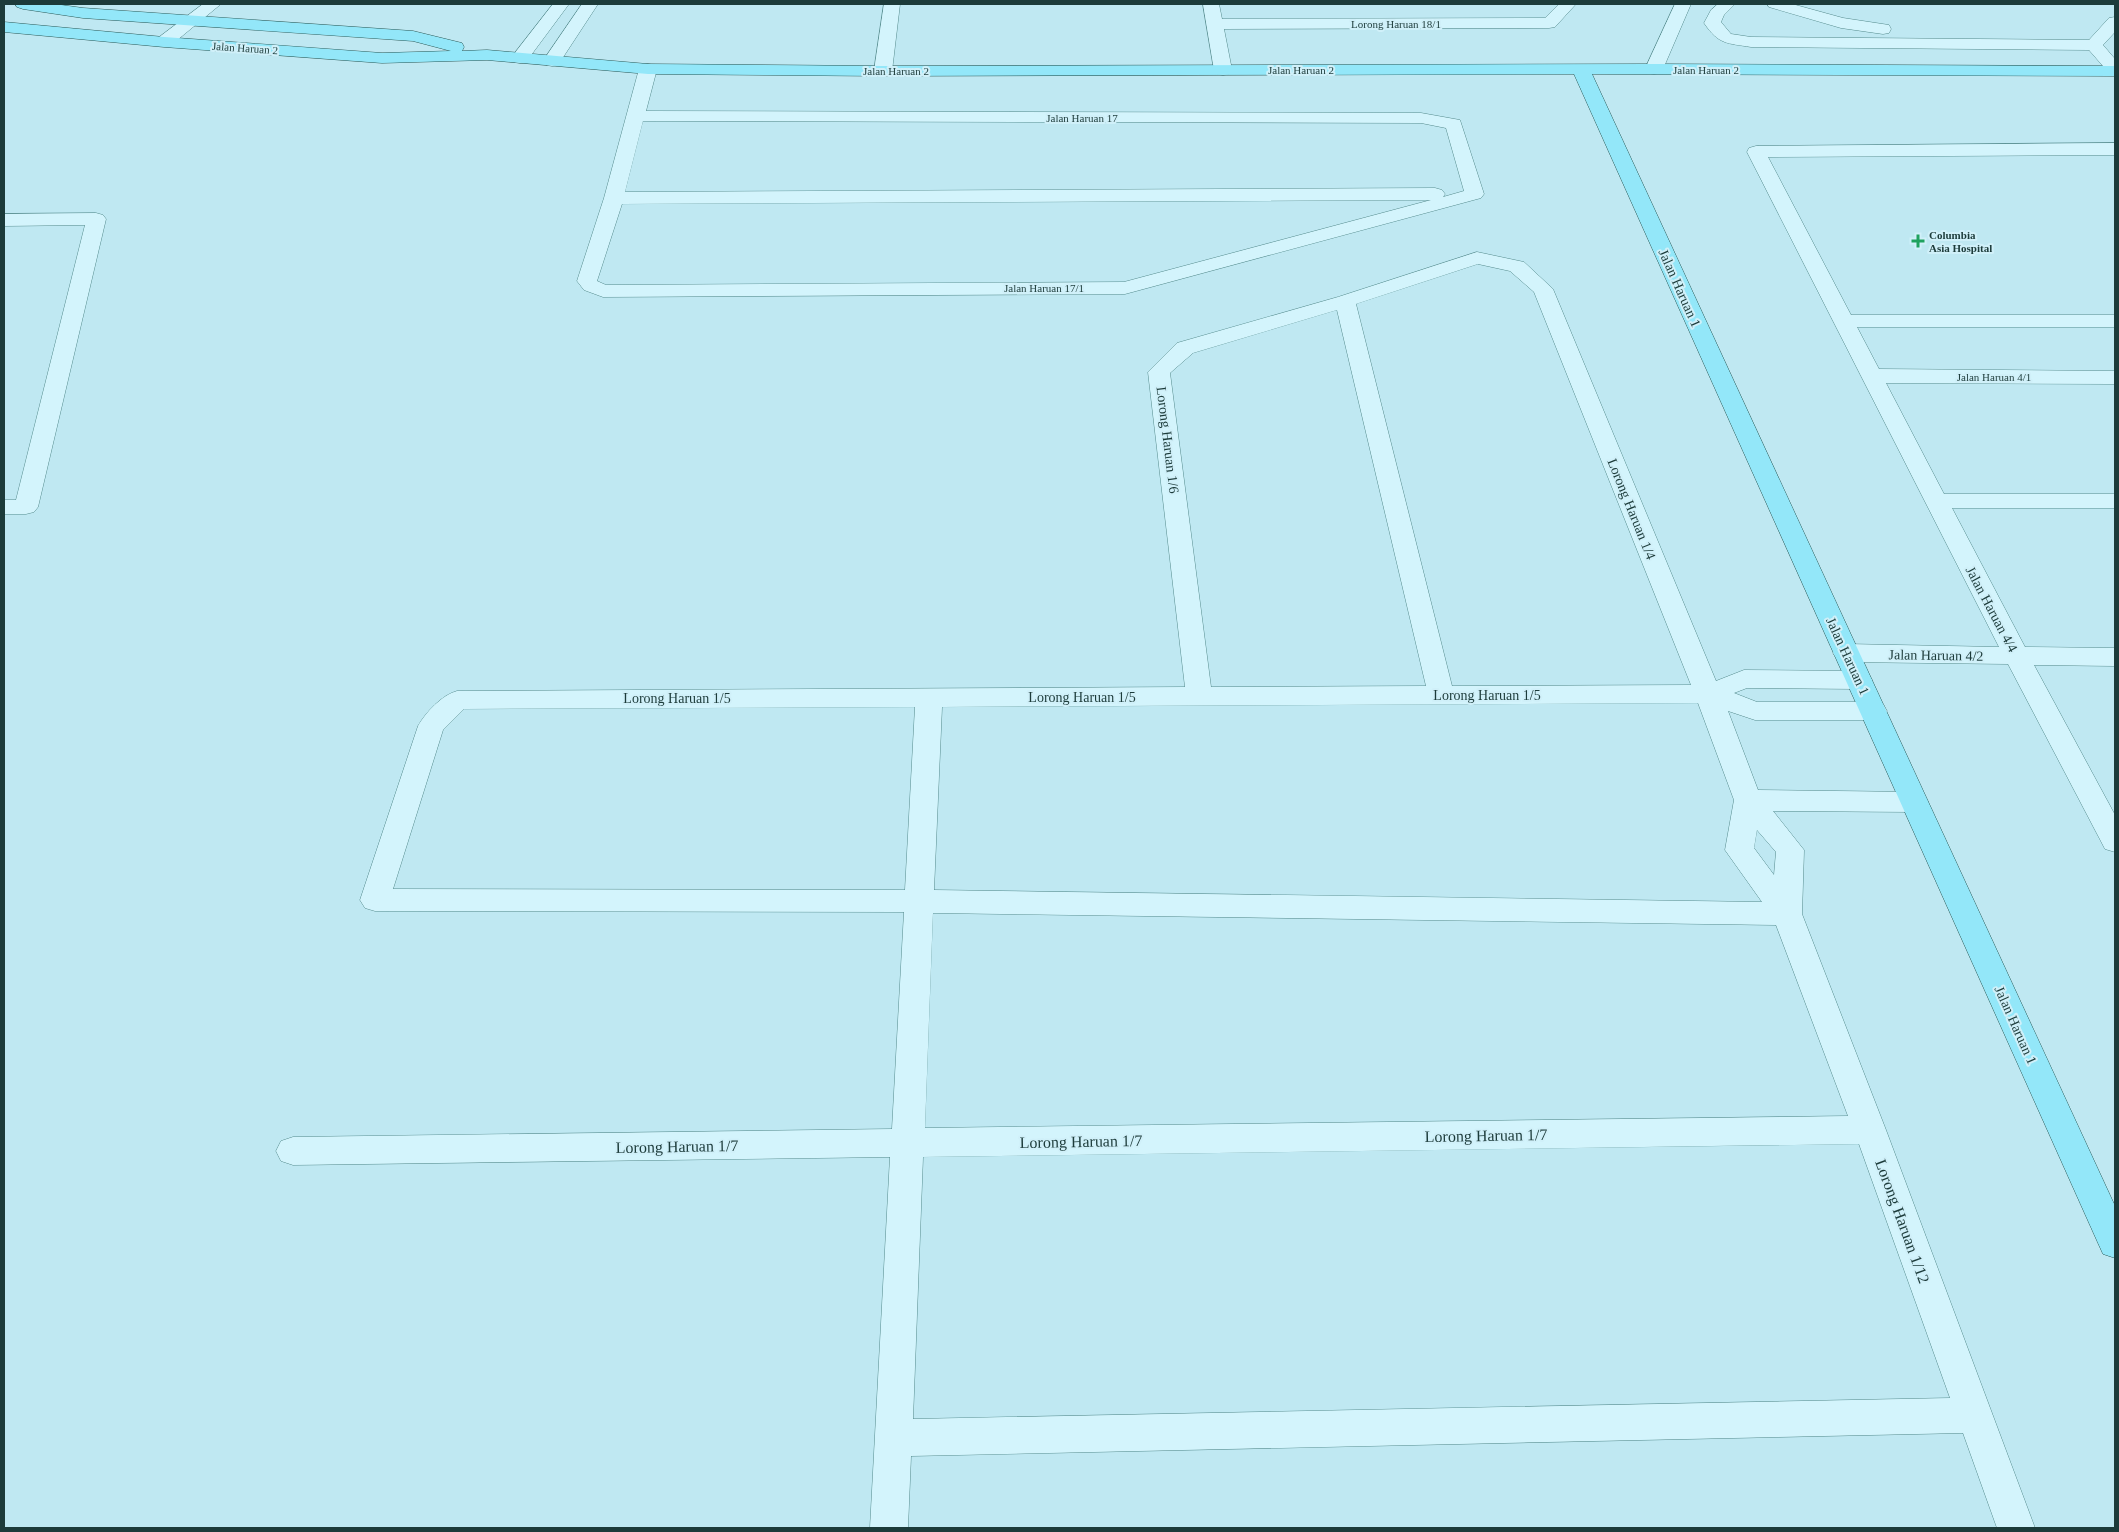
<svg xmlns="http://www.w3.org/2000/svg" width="2119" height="1532" viewBox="0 0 2119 1532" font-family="'Times New Roman',serif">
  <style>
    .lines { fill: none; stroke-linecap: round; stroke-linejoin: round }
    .minor-casing { stroke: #558b8d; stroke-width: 1 }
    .major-casing { stroke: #2a5a58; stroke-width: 1 }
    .minor { fill: #d3f4fc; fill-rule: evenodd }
    .major { fill: #93e7f9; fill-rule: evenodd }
    .poi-dot { fill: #1fa25f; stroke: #d0f0f9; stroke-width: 2 }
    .labels { text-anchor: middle; stroke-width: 4; stroke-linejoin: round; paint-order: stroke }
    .far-street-label { font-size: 11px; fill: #1c3b3a; stroke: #d0f0f9 }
    .far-poi-label { font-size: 11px; font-weight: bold; fill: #1c3b3a; stroke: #d0f0f9; text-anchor: start }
    .street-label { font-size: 14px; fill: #1c3b3a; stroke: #d0f0f9 }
    .near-street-label { font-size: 16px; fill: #1c3b3a; stroke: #d0f0f9 }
  </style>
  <rect width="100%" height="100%" fill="#bfe8f2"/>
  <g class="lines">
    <g class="minor-casing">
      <path id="minor" d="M203 4H221L170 46H158L156 42 158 38Z
        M553 4H569L526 62 520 63 514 62 511 58Z
        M582 4H598L558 65 552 66 546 65 543 61Z
        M884 4H900L892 71 889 75 883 76 877 75 874 71Z
        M1203 4H1219L1222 19 1545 18 1559 4H1576L1555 27 1549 28 1224 29 1232 70 1229 74 1223 75 1217 74 1214 70Z
        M1675 4H1691L1663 69 1660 73 1654 74 1648 73 1645 69Z
        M1718 4H1735L1724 15 1721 22 1731 34 1751 37 2089 40 2109 18 2115 17V32L2103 45 2115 59V74L2109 73 2089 50 1751 47C1727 43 1719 45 1704 23L1711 10Z
        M1767 4H1792L1843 18 1889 25 1891 29 1889 33 1883 34 1841 28 1769 7Z
        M648 64 654 65 657 69 646 111 1421 113 1460 120 1484 194 1481 198 1125 294 603 297 584 290 577 281 604 198 639 69 642 65ZM643 121 1421 123 1446 128 1464 191 1443 197 1445 194 1442 190 1435 188 625 192ZM1431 200 1124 282 606 285 597 281 622 204Z
        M2115 143V155L1768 157 1851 315H2115V327H1857L1879 369 2115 371V384L1886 383 1944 494H2115V508H1952L2025 647 2115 648V666L2034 665 2115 815V852L2105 849 2008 664 1846 662 1837 659 1833 653 1837 647 1846 644 1999 647 1747 152 1749 148 1756 146Z
        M96 213 103 215 106 219 38 507 34 512 26 514H4V500H16L85 225 4 226V214Z
        M1477 252 1524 262 1553 289 1716 681 1744 670 1859 671 1868 674 1872 680 1868 686 1859 689 1747 688 1734 693 1757 702H1874L1883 704 1887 711 1883 718 1874 720H1755L1728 711 1758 790 1914 792 1924 795 1928 802 1924 809 1914 812 1773 811 1804 850 1802 914 1886 1130 2035 1528H1997L1963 1433 911 1456 908 1528H870L890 1157 293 1165 281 1161 276 1151 281 1141 293 1137 892 1129 904 912 375 911 365 908 360 900 418 726C426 712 442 695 457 691L1185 687 1148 372 1177 343 1338 297ZM1478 264 1510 271 1534 292 1691 685 1452 686 1356 304ZM1337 310 1426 686 1211 687 1170 373 1193 353ZM1698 703 1734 800 1725 850 1762 902 934 890 942 707ZM915 707 905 890 393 889 443 730 464 709ZM1757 830 1776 852 1774 875 1754 848ZM933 913 1776 925 1848 1116 925 1128ZM1859 1144 1950 1398 913 1419 923 1157Z"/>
    </g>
    <g class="major-casing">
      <path id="major" d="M15 4H54L83 8 413 31 462 43 464 47 462 51 487 50 648 64 883 66 1654 64 2115 66V76L1592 74 2115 1206V1258L2103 1254 2098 1243 1574 74 883 76 648 74 487 60 382 63 164 47 4 32V22L164 37 382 53 451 51 413 41 83 18 23 9 17 7Z"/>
    </g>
    <use href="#minor" class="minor"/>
    <use href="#major" class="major"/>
  </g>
  <path class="poi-dot" d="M1915.5 233.5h5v5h5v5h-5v5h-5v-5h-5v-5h5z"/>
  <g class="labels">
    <g class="far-street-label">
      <text x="1396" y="28">Lorong Haruan 18/1</text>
      <text transform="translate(245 48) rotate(4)" y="4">Jalan Haruan 2</text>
      <text x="1301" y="74">Jalan Haruan 2</text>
      <text x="1706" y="74">Jalan Haruan 2</text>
      <text x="896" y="75">Jalan Haruan 2</text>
      <text x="1082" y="122">Jalan Haruan 17</text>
      <text x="1044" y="292">Jalan Haruan 17/1</text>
      <text x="1994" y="381">Jalan Haruan 4/1</text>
    </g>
    <g class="far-poi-label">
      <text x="1929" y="239">Columbia<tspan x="1929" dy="13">Asia Hospital</tspan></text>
    </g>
    <g class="street-label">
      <text transform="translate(1680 288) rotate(66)" y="5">Jalan Haruan 1</text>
      <text transform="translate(1168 440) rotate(83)" y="5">Lorong Haruan 1/6</text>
      <text transform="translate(1632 509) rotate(68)" y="5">Lorong Haruan 1/4</text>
      <text transform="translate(1992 609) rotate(62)" y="5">Jalan Haruan 4/4</text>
      <text transform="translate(1936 655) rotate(1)" y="5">Jalan Haruan 4/2</text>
      <text transform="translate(1848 656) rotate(65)" y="5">Jalan Haruan 1</text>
      <text x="1487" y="700">Lorong Haruan 1/5</text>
      <text x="1082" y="702">Lorong Haruan 1/5</text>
      <text x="677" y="703">Lorong Haruan 1/5</text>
      <text transform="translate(2016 1025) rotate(66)" y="5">Jalan Haruan 1</text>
    </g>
    <g class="near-street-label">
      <text transform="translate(1486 1135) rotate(-1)" y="6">Lorong Haruan 1/7</text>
      <text transform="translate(1081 1141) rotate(-1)" y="6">Lorong Haruan 1/7</text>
      <text transform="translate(677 1146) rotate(-1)" y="6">Lorong Haruan 1/7</text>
      <text transform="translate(1903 1221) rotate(70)" y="6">Lorong Haruan 1/12</text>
    </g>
  </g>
  <rect width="2119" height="1532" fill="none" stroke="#1c3b3a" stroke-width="10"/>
</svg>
